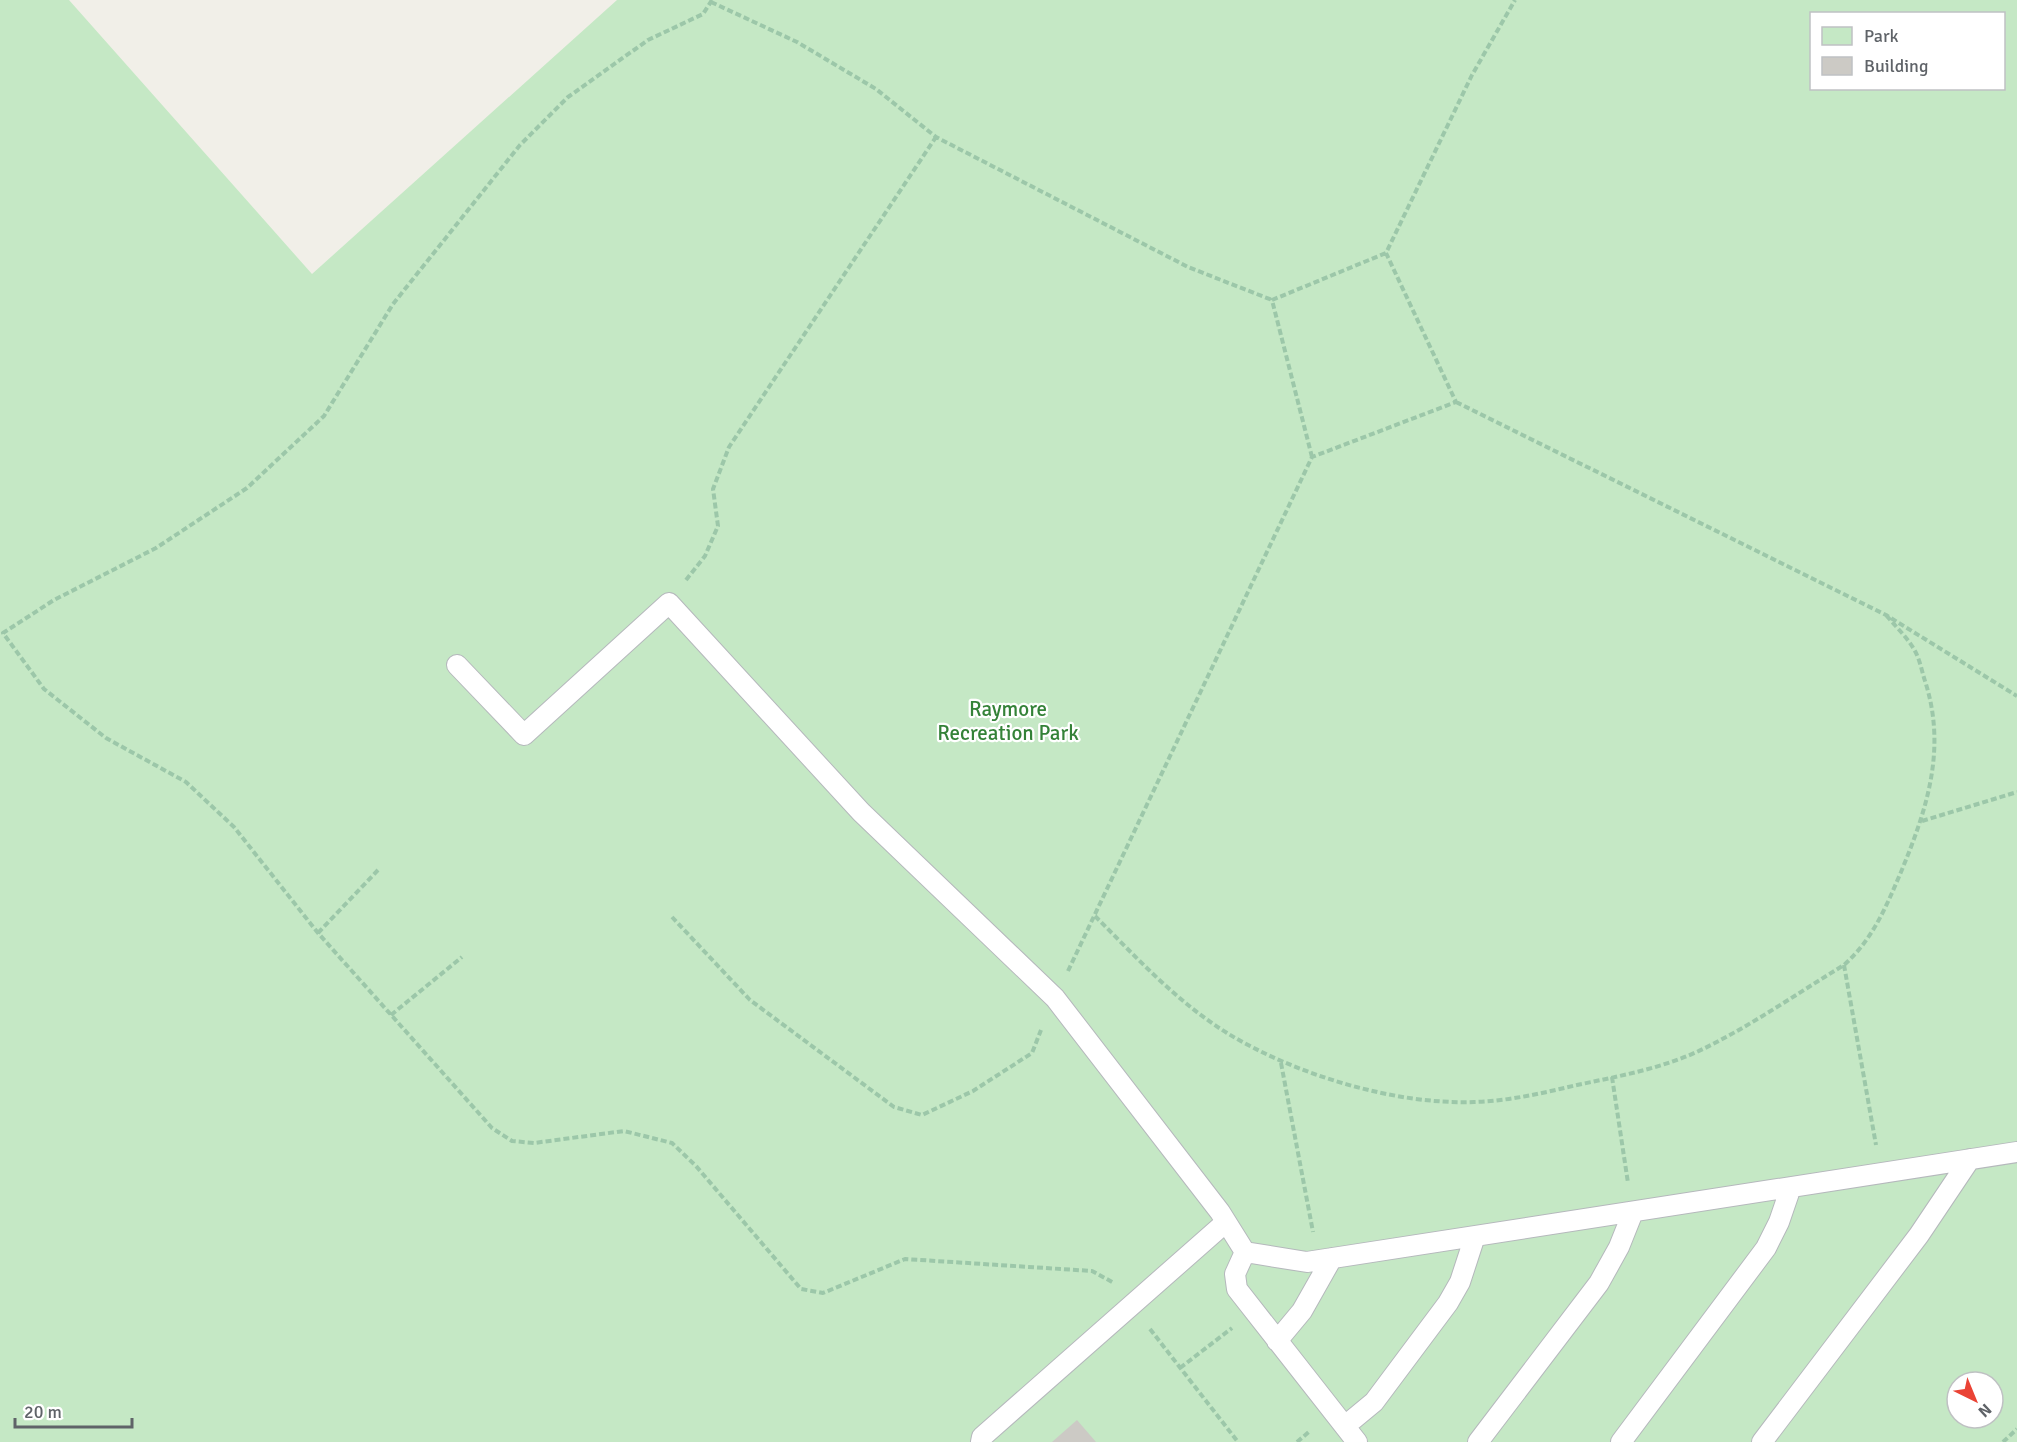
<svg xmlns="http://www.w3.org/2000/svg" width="2017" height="1442" viewBox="0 0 2017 1442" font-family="Signika,sans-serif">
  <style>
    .green { fill: #c5e8c5; fill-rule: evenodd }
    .building { fill: #cccac5 }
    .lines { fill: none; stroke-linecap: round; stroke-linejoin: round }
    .lane-casing { stroke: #b5b8bc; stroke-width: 22 }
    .path { stroke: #9cc7a9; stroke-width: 4; stroke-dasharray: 6 3; stroke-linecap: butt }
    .lane { stroke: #fff; stroke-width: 20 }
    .labels { text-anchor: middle; stroke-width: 4.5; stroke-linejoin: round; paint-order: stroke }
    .park-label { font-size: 21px; fill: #348238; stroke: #fff }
  </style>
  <rect width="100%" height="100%" fill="#f1efe8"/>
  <path class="green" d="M0 0H69L312 274 617 0H2017V1442H0ZM1812 14H2004V88H1812ZM1957 1382H1993V1418H1957Z"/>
  <path class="building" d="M1077 1420 1096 1442H1052Z"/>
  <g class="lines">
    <g class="lane-casing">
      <path id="lane" d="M457 665 524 735 669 603 861 812 1055 998 1220 1212 1245 1252 1307 1262 2017 1152
        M1245 1252 1235 1274 1237 1289 1357 1442
        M1277 1341 1302 1311 1332 1258
        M1345 1426 1374 1402 1448 1303 1460 1282 1475 1236
        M981 1442 982 1437 1226 1222
        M1478 1442 1599 1283 1619 1247 1633 1212
        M1621 1442 1766 1248 1779 1222 1791 1187
        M1762 1442 1919 1235 1970 1159"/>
    </g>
    <path class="path" d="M712 0 703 14 648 40 568 97 520 145 393 304 324 416 247 488 156 548 54 600 3 633 44 689 106 738 186 782 234 827 318 933 492 1128 512 1141 534 1143 624 1131 672 1143 696 1166 801 1289 823 1293 905 1259 1092 1271 1114 1283
      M711 2 797 42 876 89 936 137 1188 267 1272 300
      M1456 402 1886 615 2017 696
      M1312 457 1272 300 1386 253
      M686 580 705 556 718 526 713 489 729 447 936 137
      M1922 821 2017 792
      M1095 916C1136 957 1177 1002 1227 1033 1294 1074 1394 1105 1474 1102 1509 1101 1543 1093 1577 1085 1620 1076 1664 1068 1703 1049 1752 1025 1798 993 1844 965 1873 939 1886 907 1901 872 1927 809 1947 749 1925 681 1922 672 1920 660 1915 651 1908 638 1896 627 1886 615
      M672 917 750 1000 894 1107 922 1115 973 1091 1032 1053 1041 1030
      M318 933 378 870
      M1844 965 1876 1145
      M1068 971 1312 457 1456 402 1386 253 1472 75 1515 0
      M391 1015 462 957
      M1281 1063 1313 1232
      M1612 1077 1628 1183
      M1150 1329 1238 1442
      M1180 1368 1232 1328
      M1297 1442 1310 1431
      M2003 1442 2017 1429"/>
    <use href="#lane" class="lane"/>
  </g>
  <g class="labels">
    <g class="park-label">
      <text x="1008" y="716">Raymore<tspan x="1008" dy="24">Recreation Park</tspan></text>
    </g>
  </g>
  <rect x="1810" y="12" width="195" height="78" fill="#ffffff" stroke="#bfc1c3" stroke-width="1.5"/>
  <rect x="1822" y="27" width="30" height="18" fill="#c5e8c5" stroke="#bfc1c3" stroke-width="1.5"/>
  <text x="1864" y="42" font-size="18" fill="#5f6368">Park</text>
  <rect x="1822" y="57" width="30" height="18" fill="#cccac5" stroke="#bfc1c3" stroke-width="1.5"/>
  <text x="1864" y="72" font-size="18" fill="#5f6368">Building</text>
  <g transform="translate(1975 1400) rotate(137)"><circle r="28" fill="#ffffff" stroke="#bfc1c3" stroke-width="1.5"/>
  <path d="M0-4.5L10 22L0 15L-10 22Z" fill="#ea4335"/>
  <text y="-9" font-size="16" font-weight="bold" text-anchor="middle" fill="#5f6368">N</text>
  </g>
  <path d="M15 1418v9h117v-9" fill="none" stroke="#5f6368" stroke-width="3"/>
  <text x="24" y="1418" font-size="18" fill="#5f6368" stroke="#ffffff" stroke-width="4.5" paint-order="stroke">20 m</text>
</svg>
